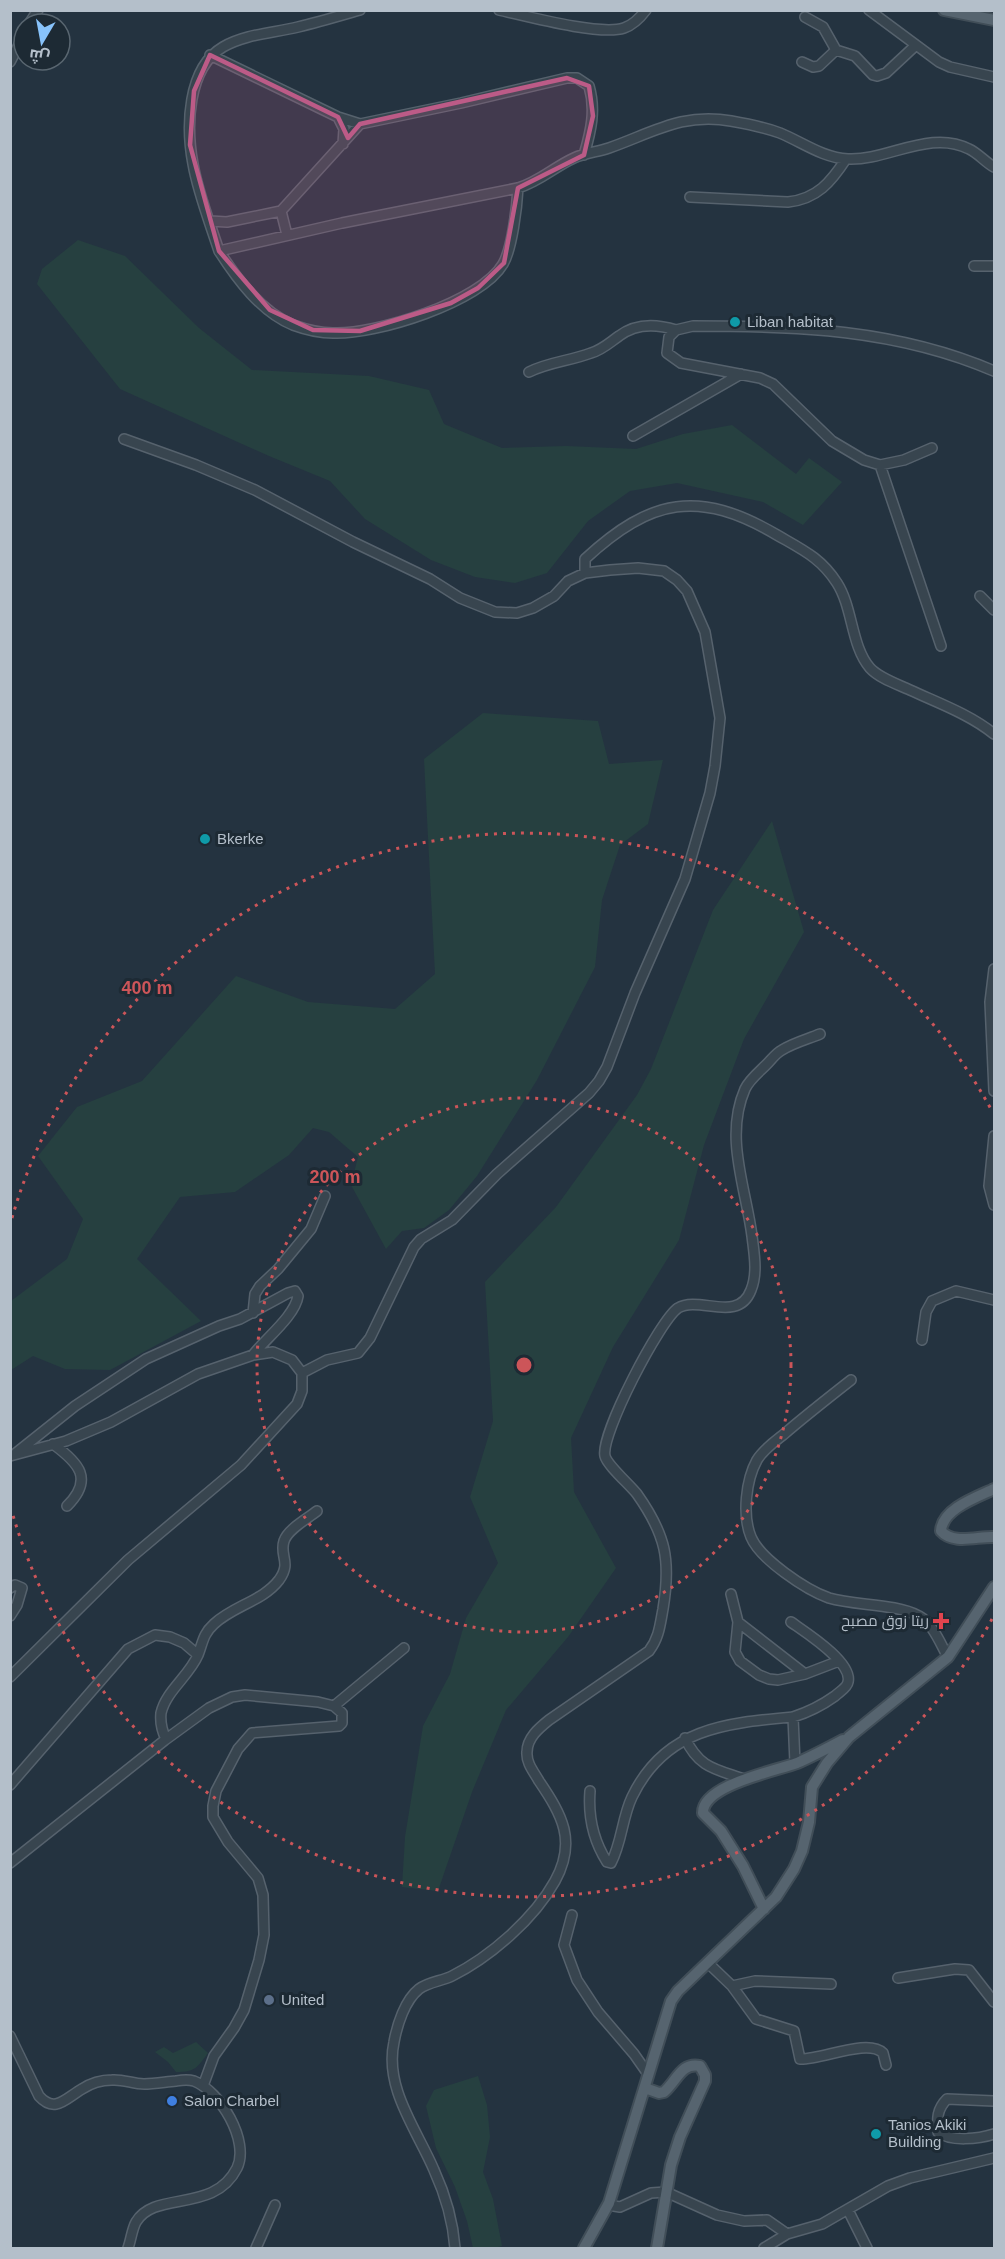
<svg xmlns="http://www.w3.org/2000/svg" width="1005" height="2259" viewBox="0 0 1005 2259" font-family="Helvetica,Cairo,sans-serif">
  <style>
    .green { fill: #264040 }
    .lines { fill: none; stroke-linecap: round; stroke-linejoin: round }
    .minor-casing { stroke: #56626d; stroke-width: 12 }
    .major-casing { stroke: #414e58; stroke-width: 14 }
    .minor { stroke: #38454f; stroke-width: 9 }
    .major { stroke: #56646f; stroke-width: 10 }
    .marked { fill: #bc5b87; fill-opacity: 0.2; stroke: #bc5b87; stroke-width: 4.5; stroke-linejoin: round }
    .ring { fill: none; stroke: #cc5559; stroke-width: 3; stroke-dasharray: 3 6 }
    .culture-dot { fill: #0f9aa8; stroke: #1d2a34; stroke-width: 2 }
    .health-dot { fill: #e0444e; stroke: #1d2a34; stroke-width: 2 }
    .service-dot { fill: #5c6f8a; stroke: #1d2a34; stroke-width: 2 }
    .shop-dot { fill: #3f7fe0; stroke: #1d2a34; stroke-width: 2 }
    .labels { text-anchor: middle; stroke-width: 6; stroke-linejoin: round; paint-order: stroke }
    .poi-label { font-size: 15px; fill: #b4bfca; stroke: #1d2a34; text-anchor: start }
    .centre { fill: #cc5559; stroke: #1d2a34; stroke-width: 3 }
    .ring-label { font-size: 18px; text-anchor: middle; font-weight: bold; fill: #cc5559; stroke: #1d2a34; stroke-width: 6; stroke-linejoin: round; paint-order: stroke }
  </style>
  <rect width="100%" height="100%" fill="#243340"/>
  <path class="green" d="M78 240 125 256 199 328 252 370 369 376 429 390 444 424 502 448 566 446 636 449 683 434 732 425 796 474 809 458 842 482 803 525 763 502 677 483 630 491 588 521 547 573 515 583 475 577 431 560 365 519 330 481 269 456 120 389 37 284 42 269Z
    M483 713 598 721 609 764 663 760 648 824 620 845 602 900 595 967 537 1080 477 1176 449 1210 424 1228 402 1231 386 1249 351 1185 358 1157 329 1132 313 1128 289 1155 235 1192 180 1197 137 1259 201 1321 110 1370 65 1369 33 1356 11 1370V1301L67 1259 83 1219 38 1156 77 1107 142 1081 236 976 308 1002 395 1009 435 974 424 759Z
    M772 821 804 932 744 1039 704 1145 679 1240 613 1347 571 1438 574 1492 616 1568 568 1637 506 1710 472 1792 438 1891 402 1887 405 1837 423 1726 450 1674 466 1618 498 1563 470 1497 493 1421 485 1282 556 1207 637 1095 651 1069 713 910Z
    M196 2042 208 2053C197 2068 195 2072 176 2072L168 2062 155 2052 164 2047 173 2053Z
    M478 2076 487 2105 490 2137 483 2172 493 2199 502 2246 495 2248H473L467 2221 455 2187 436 2148 426 2106 434 2090Z"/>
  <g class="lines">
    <g class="minor-casing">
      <path id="minor" d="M360 10C339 16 319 22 298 27 274 33 245 34 223 47 187 68 186 127 193 164 198 193 210 223 219 251L342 223 518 188C539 182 554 167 574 158 585 153 597 152 609 148 652 133 683 112 731 121 748 124 764 127 780 133 802 142 823 158 848 159 887 161 930 129 969 149 978 153 985 162 994 167
        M499 10C526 16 600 36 624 28 633 25 640 18 646 10
        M869 10 939 62 950 67 994 77
        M805 17 823 27 836 50 855 56 873 75 877 76 886 73 915 46
        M29 24 38 10
        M210 55 338 117 360 124 461 103 567 78H577L589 86C596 110 591 131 584 155
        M10 62 24 35
        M802 62 813 67 819 66 836 50
        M338 117 344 129 343 144
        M690 197 788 202C817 199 831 182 846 159
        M210 221 227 222 281 211
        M287 235 281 211 360 124
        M219 251C237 279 261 312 293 325 304 329 320 333 333 333 375 335 481 302 503 264 512 249 517 207 518 188
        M974 266H994
        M529 372C549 362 570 361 591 353 602 350 609 343 619 336 636 323 657 324 676 330
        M633 436 741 374
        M124 439 196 465 255 490 353 542 430 579 460 598 495 612 517 613 533 608 554 596 568 581 585 573 610 570 638 568 664 571 677 580 687 591 705 632 720 718 715 766 710 793 685 879 635 993 607 1067 599 1081 589 1093 497 1174 452 1220 421 1239 414 1247 370 1338 358 1353 327 1360 302 1373
        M932 448 904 460 880 465 864 460 832 441 773 384 760 378 681 363 667 353 669 337 676 330 693 326C798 326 896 329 994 371
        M880 465 941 646
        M585 573V559C651 498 699 489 777 535 803 550 821 558 837 583 853 608 851 646 870 668 879 678 897 684 910 690 938 703 969 714 994 734
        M980 596 994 610
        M994 969 990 1002 994 1091
        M994 1136 989 1186 994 1205
        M253 1313 255 1294 260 1286 278 1269 311 1229 325 1196
        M922 1340 926 1312 932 1301 956 1291 994 1300
        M851 1380C828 1398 805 1416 783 1435 774 1442 763 1450 757 1460 746 1480 742 1515 751 1537 760 1559 806 1590 829 1598 856 1606 894 1603 919 1616 933 1624 940 1643 948 1657
        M53 1444C79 1463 94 1479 67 1506
        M16 1453 75 1406 146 1359 219 1326 240 1319 288 1293 295 1291 298 1296C295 1316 265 1339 253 1355
        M10 1456 66 1441 111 1422 198 1374 253 1355 273 1352 292 1360 302 1373V1391L297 1404 241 1465 128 1560 10 1677
        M10 1588 15 1585 22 1588 17 1605 10 1616
        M731 1594 738 1622 735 1652 740 1661 759 1675 769 1679 778 1680 805 1674 839 1661
        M738 1622 805 1674
        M791 1622C805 1632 853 1662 848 1682 847 1688 839 1692 835 1696 821 1706 809 1712 793 1717
        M334 1706 404 1648
        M685 1738C699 1768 715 1769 744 1779
        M166 1739C162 1731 160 1723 161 1713 166 1691 189 1676 198 1655 203 1642 203 1634 214 1624 233 1606 263 1601 279 1580 292 1562 279 1556 284 1541 288 1529 307 1519 317 1511
        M10 1785 128 1649 155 1635 170 1637 184 1643 198 1655
        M590 1791C588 1817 593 1840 607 1862L611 1863C622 1842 622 1818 632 1797 665 1728 726 1723 793 1717L795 1763
        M10 1863 165 1740 209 1708 232 1697 245 1695 318 1702 334 1706 342 1713V1723L339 1726 252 1733 238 1749 216 1791 213 1806V1817L228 1842 258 1878 263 1895 264 1935 259 1960 244 2010 234 2028 214 2056 203 2086
        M572 1915 564 1945 577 1980 598 2012 634 2054 648 2074
        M708 1963 732 1986 756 2019 794 2031 800 2059C821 2060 868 2038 883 2053L886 2065
        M898 1978 955 1969 969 1970 994 2002
        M732 1986 755 1981 831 1984
        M10 2036 39 2096C55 2114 66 2098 82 2089 91 2083 101 2080 112 2080 123 2079 133 2084 144 2084 154 2084 165 2082 176 2081 182 2080 187 2079 194 2081 220 2091 250 2141 237 2168 214 2214 155 2190 136 2222 132 2229 131 2240 128 2248
        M994 2101 947 2099C937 2109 937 2118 938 2132 950 2142 979 2139 994 2134
        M609 2203 614 2206 620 2207 651 2193 666 2192 717 2215 744 2221 767 2220 787 2234
        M848 2210 867 2248
        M256 2248 275 2205
        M455 2248C453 2222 445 2194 434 2170 417 2130 384 2088 394 2042 397 2025 405 2000 419 1989 428 1982 442 1981 452 1976 490 1957 534 1919 555 1881 577 1841 562 1815 539 1781 534 1772 526 1763 527 1752 527 1738 539 1728 549 1720L649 1651C659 1638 660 1625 663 1609 671 1560 666 1535 637 1494 630 1485 607 1465 605 1456 600 1435 660 1320 678 1308 699 1295 738 1324 751 1290 758 1273 754 1253 752 1236 746 1188 724 1137 745 1089 749 1080 759 1072 766 1065 771 1060 776 1053 782 1050 793 1043 808 1039 820 1034
        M764 2248 787 2234 822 2224 888 2186 910 2178 994 2158"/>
    </g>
    <g class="major-casing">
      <path id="major" d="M944 10 994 20
        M994 1489C977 1497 942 1509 941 1531 953 1545 978 1536 994 1537
        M764 1909 743 1866 721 1831 703 1813C702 1785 776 1771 797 1763 813 1756 828 1748 843 1740
        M645 2088 659 2093 664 2092C677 2081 681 2062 700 2066L705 2075V2081L680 2137 671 2165 657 2248
        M584 2248 609 2203 671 2001 678 1991 776 1897 794 1869 802 1851 809 1822 812 1787 827 1763 849 1737 948 1657 994 1587"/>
    </g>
    <use href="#minor" class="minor"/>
    <use href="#major" class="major"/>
  </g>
  <path class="marked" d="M210 55 338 117 348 138 360 124 567 78 589 86 593 116 584 155 518 188 504 263 478 288 451 303 360 331 313 330 270 310 219 251 190 145 194 91Z"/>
  <g class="ring">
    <circle cx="524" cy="1365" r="267"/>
    <path d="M992 1619A533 533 0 0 1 12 1512M12 1218A533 533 0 0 1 992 1111"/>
  </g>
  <g class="culture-dot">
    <circle cx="735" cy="322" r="6"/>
    <circle cx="205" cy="839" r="6"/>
    <circle cx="876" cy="2134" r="6"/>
  </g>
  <path class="health-dot" d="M938 1612h6v6h6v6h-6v6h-6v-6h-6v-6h6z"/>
  <circle class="service-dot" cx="269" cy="2000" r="6"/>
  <circle class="shop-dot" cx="172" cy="2101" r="6"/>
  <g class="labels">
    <g class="poi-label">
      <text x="747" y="327">Liban habitat</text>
      <text x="217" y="844">Bkerke</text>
      <text x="929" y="1626" text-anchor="end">ريتا زوق مصبح</text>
      <text x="281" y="2005">United</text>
      <text x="184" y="2106">Salon Charbel</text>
      <text x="888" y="2130">Tanios Akiki<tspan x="888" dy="17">Building</tspan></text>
    </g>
  </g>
  <circle cx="524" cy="1365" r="9" class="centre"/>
  <g class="ring-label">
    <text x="147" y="994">400 m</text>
    <text x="335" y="1183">200 m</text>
  </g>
  <rect width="1005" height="2259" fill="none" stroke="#b4bfca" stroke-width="24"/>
  <g transform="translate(42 42) rotate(190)"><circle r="28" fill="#1d2a34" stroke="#596670" stroke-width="1.5"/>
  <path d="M0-4.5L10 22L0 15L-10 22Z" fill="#88c3fb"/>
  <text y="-9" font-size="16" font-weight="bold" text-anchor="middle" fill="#b4bfca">ش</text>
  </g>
</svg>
